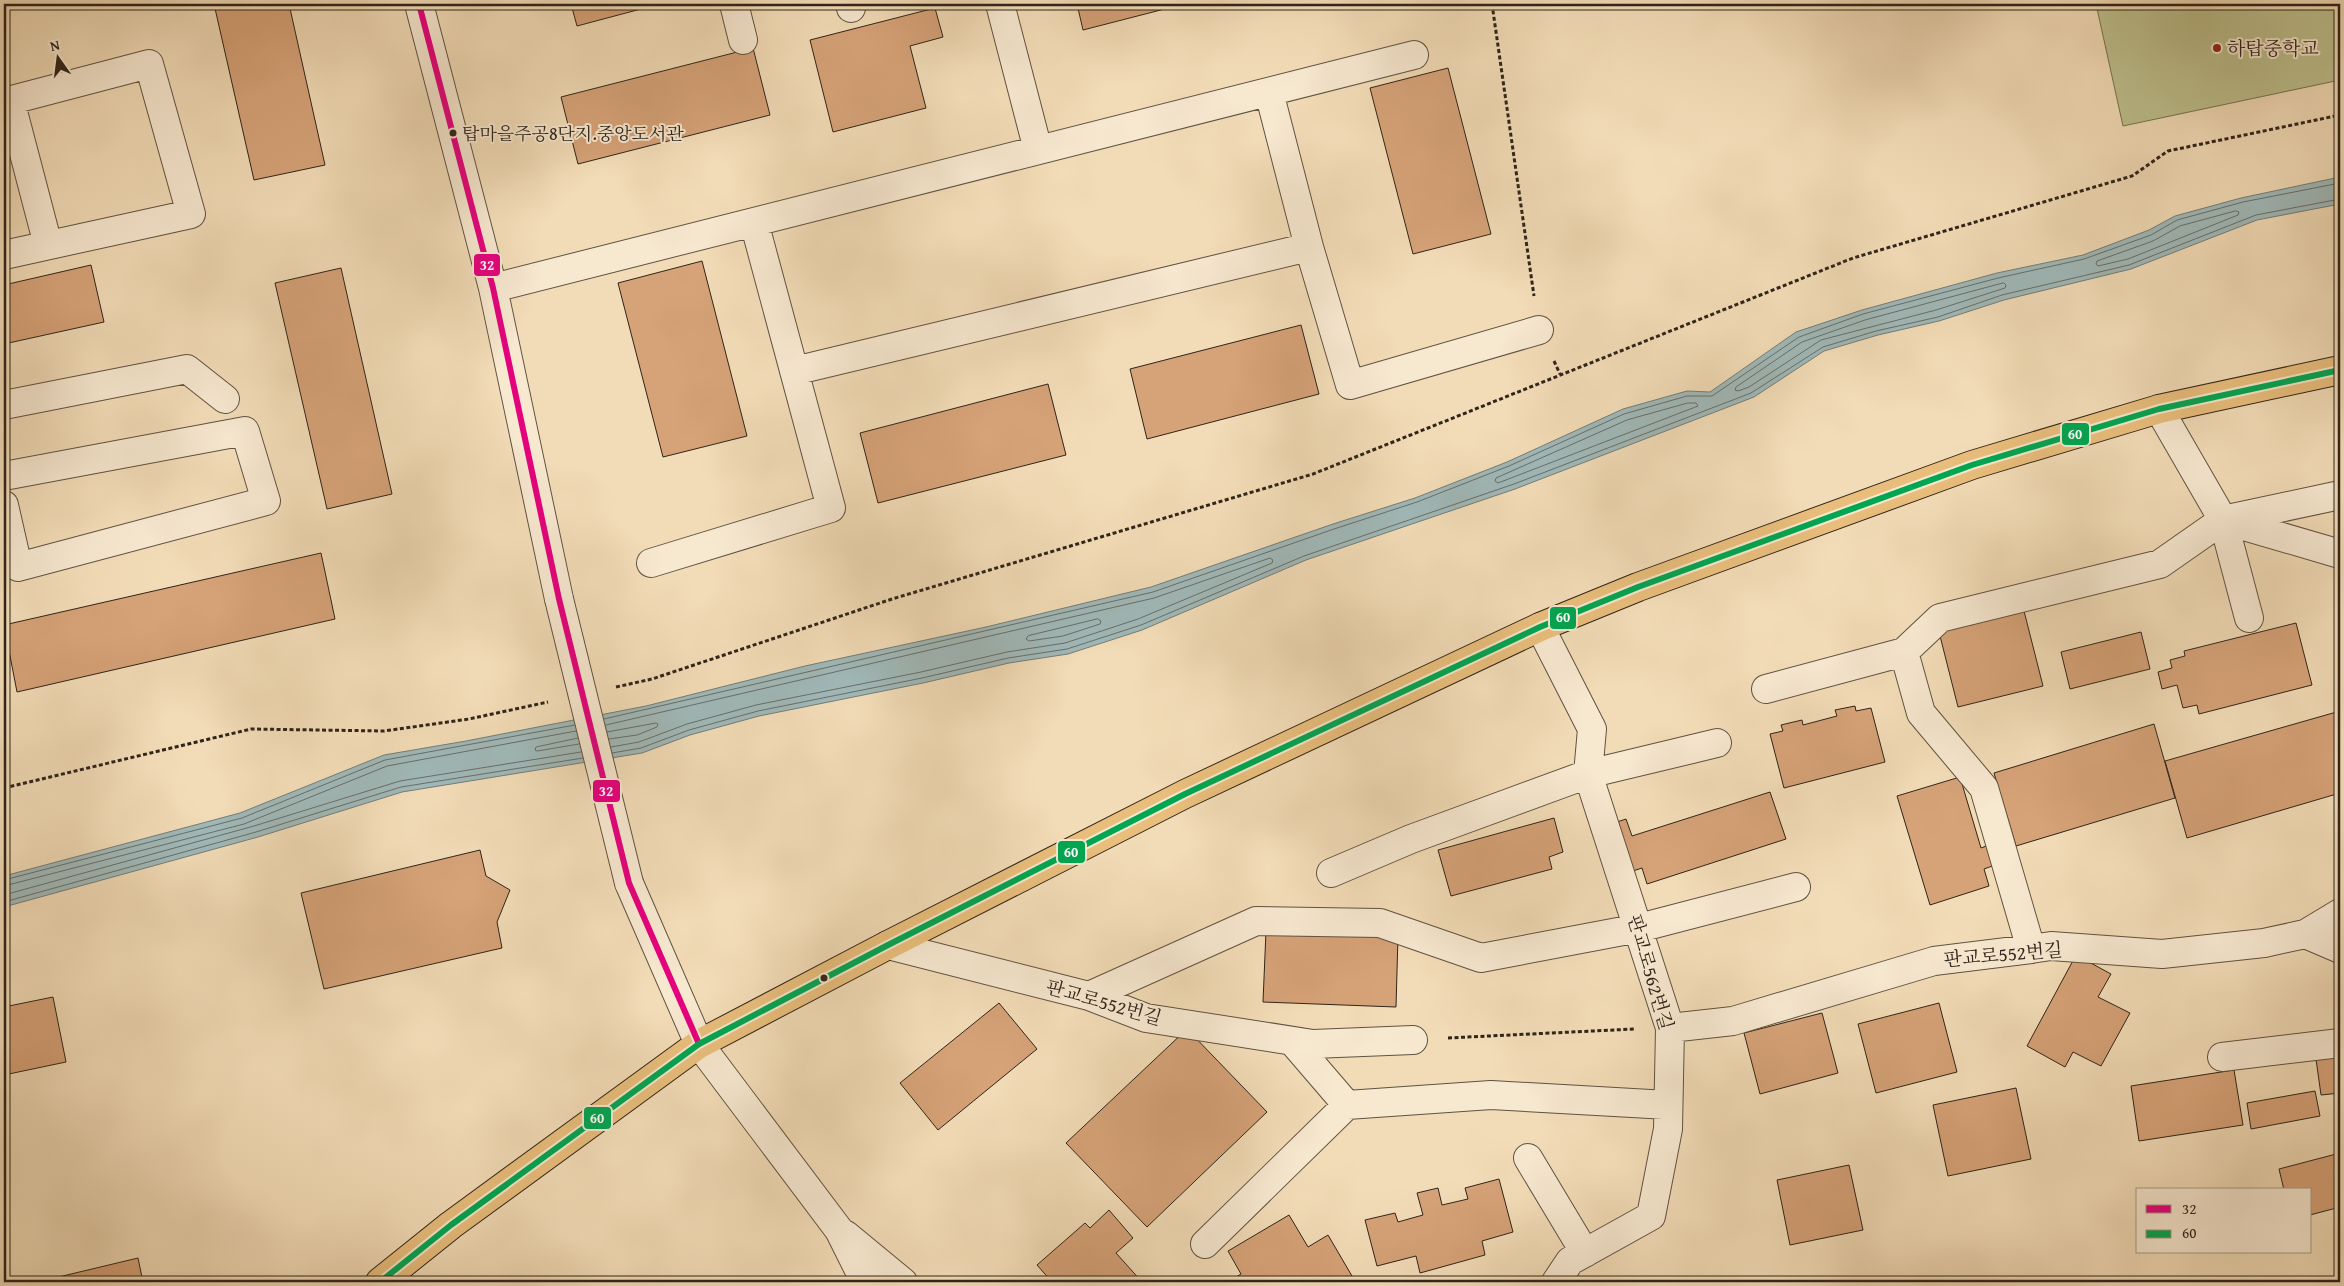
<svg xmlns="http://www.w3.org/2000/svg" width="2344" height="1286" viewBox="0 0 2344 1286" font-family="'Gentium Book Plus','Noto Serif KR',serif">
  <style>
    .green { fill: #bdc08d; stroke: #767254 }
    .water { fill: #a0b9b9; stroke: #737d79 }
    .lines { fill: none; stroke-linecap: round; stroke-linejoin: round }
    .shore { stroke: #686e6a; stroke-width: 1 }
    .building { fill: #d6a278; stroke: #2f241a }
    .minor-casing { stroke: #605241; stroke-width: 30 }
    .major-casing { stroke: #2f241a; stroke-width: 30 }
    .path { stroke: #2f241a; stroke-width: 3; stroke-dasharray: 4 2.5; stroke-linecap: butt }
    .minor { stroke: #f7e8d0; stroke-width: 28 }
    .major { stroke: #e9be7c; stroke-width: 28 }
    .minor-bridge-casing { stroke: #605241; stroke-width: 30; stroke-linecap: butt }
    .minor-bridge { stroke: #f7e8d0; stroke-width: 28 }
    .bus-1-casing { stroke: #f7e8d0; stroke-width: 10 }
    .bus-2-casing { stroke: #f7e8d0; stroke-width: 10 }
    .bus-1 { stroke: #e5007d; stroke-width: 6 }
    .bus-2 { stroke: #00a651; stroke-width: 6 }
    .poi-dot { fill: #8f2418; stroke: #f7e8d0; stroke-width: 2 }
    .bus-dot { fill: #2f241a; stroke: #f7e8d0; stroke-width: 2 }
    .labels { text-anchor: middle; stroke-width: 4; stroke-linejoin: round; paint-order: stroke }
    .bus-label { font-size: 18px; fill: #2f241a; stroke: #f7e8d0; text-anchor: start }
    .poi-label { font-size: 19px; fill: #2f241a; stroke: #f7e8d0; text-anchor: start }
    .street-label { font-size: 19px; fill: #2f241a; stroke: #f7e8d0 }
    .line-badge { stroke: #f7e8d0; stroke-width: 2 }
    .badge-label { font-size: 14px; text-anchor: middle; font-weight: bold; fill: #fff }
  </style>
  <rect width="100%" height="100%" fill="#f2dcb7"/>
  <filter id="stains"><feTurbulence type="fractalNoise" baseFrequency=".004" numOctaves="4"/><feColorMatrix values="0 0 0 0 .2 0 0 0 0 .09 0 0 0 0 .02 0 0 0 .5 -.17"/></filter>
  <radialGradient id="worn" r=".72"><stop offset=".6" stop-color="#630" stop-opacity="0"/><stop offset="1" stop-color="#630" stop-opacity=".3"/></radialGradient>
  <path class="green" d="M2096 4H2340V80L2123 126Z"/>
  <path class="water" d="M2340 177V204L2257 220 2131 269 2004 300 1939 321 1878 335 1824 351 1754 397 1515 489 1306 560 1142 630 1068 654 1009 663 923 683 759 716 690 735 642 753 402 792 258 837 4 907V876L240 813 384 755 466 741 646 706 805 666 986 627 1151 587 1333 524 1415 498 1507 462 1623 409 1687 391 1710 392 1796 332 1862 310 1997 273 2083 255 2149 230 2175 216 2241 198Z"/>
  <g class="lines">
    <path class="shore" d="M2236 211 2239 212 2238 215 2128 259 2098 266 2096 264 2097 261 2153 241 2180 226Z
      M2004 283 2006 285 2005 288 1936 310 1821 340 1749 387 1738 391 1735 390 1736 387 1802 342 1865 320Z
      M1688 403H1696L1698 406 1511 478 1498 483 1495 481 1496 478 1627 420Z
      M1098 619 1101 621 1100 624 1063 636 1029 641 1026 639 1028 636Z
      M604 719 1153 592 1334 529 1417 502 1509 466 1624 414 1687 396H1712L1799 337 1863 314 1998 278 2084 259 2151 235 2177 220 2243 202 2340 183
      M606 725 1154 598 1270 558 1273 560 1272 563 1138 619 1065 643 1007 652 921 672 756 705 687 724 639 742 611 747
      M607 732 656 723 658 724 657 727 637 735 609 739
      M578 738 536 747 535 750 537 751 579 744
      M612 753 641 748 689 730 758 711 922 678 1008 658 1067 649 1141 625 1304 556 1514 484 1751 393 1823 347 1876 331 1938 317 2002 295 2129 265 2256 215 2340 199
      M4 880 242 818 385 760 575 725
      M4 886 244 824 387 766 576 731
      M4 895 254 826 400 781 581 752
      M4 902 256 832 401 787 583 758"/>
  </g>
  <path class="building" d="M214 4H289L325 165 254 180Z
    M571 4H655L656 5 577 26Z
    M1077 4H1184L1083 30Z
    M935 8 943 37 910 46 926 108 833 132 810 40Z
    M753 48 770 115 578 164 561 97Z
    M1448 68 1491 234 1413 254 1370 88Z
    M702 261 747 436 663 457 618 283Z
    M91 265 104 322 4 344V285Z
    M341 268 392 494 327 509 275 283Z
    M1301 325 1319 394 1147 439 1130 369Z
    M1048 384 1066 455 878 503 860 433Z
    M321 553 335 619 17 692 4 625Z
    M2024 611 2043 686 1958 707 1939 632Z
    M2296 623 2312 685 2199 714 2197 705 2183 708 2177 685 2162 689 2158 672 2172 668 2170 660 2185 656 2184 651Z
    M2141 632 2150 669 2070 689 2061 652Z
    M1855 706 1856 711 1871 708 1885 762 1784 788 1770 734 1783 731 1781 725 1802 720 1803 725 1837 716 1835 710Z
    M2340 711V793L2187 838 2165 761Z
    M2154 724 2175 798 2016 846 1994 773Z
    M1960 777 1981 848 1989 845 1995 865 1984 869 1989 886 1930 905 1897 796Z
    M1770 792 1786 839 1647 884 1642 868 1627 873 1611 824 1626 819 1632 836Z
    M1554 818 1563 852 1549 857 1552 869 1451 896 1438 850Z
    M480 850 486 876 510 890 497 922 502 948 324 989 301 893Z
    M1266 931 1398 936 1396 1007 1263 1002Z
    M2076 955 2111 974 2098 997 2130 1013 2101 1066 2073 1052 2065 1067 2027 1046Z
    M53 997 66 1062 4 1075V1007Z
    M999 1003 1037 1049 938 1130 900 1083Z
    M1939 1003 1957 1072 1876 1093 1858 1024Z
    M1822 1013 1838 1073 1760 1094 1744 1033Z
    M1187 1029 1267 1112 1147 1227 1066 1143Z
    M2340 1049V1093L2321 1095 2315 1052Z
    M2234 1070 2243 1125 2139 1141 2131 1086Z
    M2016 1088 2031 1159 1948 1176 1933 1105Z
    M2315 1091 2320 1116 2251 1129 2247 1103Z
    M2340 1153V1207L2310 1215V1190H2284L2279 1169Z
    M1849 1165 1863 1230 1790 1245 1777 1180Z
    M1499 1179 1513 1232 1482 1241 1485 1255 1420 1273 1416 1256 1377 1266 1365 1220 1395 1213 1398 1222 1423 1215 1417 1193 1438 1188 1442 1205 1468 1199 1465 1188Z
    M1109 1210 1133 1238 1116 1253 1142 1282H1052L1037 1265 1085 1223 1090 1228Z
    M1289 1215 1308 1247 1328 1235 1352 1276 1341 1282H1228L1241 1274 1228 1251Z
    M138 1258 143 1282H46V1280Z"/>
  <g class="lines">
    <g class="minor-casing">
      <path id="minor" d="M419 4 493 288 559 599
        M734 4 743 40
        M850 4 851 8
        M1000 4 1038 150
        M10 100 48 245
        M4 102 149 64 191 214 4 255
        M1309 247 1350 385 1539 330
        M493 288 1414 55
        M794 371 1309 247 1269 92
        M4 405 187 369 225 399
        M2159 409 2223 520 2340 495
        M4 476 245 431 266 501 18 567 4 505
        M2223 520 2249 618
        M2227 521 2340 554
        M651 563 831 508 754 222
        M1540 627 1592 729 1588 774 1670 1028 1668 1129 1651 1216 1570 1261 1556 1282
        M1904 652 1921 713 1984 788 2031 949
        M1766 689 1904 652 1940 618 2160 564 2223 520
        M1331 873 1411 839 1588 774 1717 743
        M629 883 699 1044 839 1230 865 1282
        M2305 934 2340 913
        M888 945 1089 996 1146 1018 1313 1044 1413 1040
        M1089 996 1256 921 1380 923 1481 958 1639 928 1796 887
        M1670 1028 1733 1021 1934 961 2031 949 2051 946 2162 954 2264 943 2305 934 2340 949
        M1292 1041 1347 1105 1491 1095 1668 1105
        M2222 1057 2340 1043
        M1528 1158 1585 1253
        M846 1235 903 1282
        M1205 1244 1347 1105"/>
    </g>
    <g class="major-casing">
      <path id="major" d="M380 1282 451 1225 699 1044 888 945 1185 794 1540 627 1638 587 1972 465 2159 409 2340 370"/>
    </g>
    <path class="path" d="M1492 4 1534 296
      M1554 361 1560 374
      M616 687 652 679 892 599 1313 474 1853 258 2132 176 2168 151 2340 115
      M4 788 251 729 384 731 469 719 548 702
      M1448 1038 1634 1029"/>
    <use href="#minor" class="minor"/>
    <use href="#major" class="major"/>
    <g class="minor-bridge-casing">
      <path id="minor-bridge" d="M559 599 629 883"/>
    </g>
    <use href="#minor-bridge" class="minor-bridge"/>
    <g class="bus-1-casing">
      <path id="bus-1" d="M419 4 493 288 559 599 629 883 699 1044"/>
    </g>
    <g class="bus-2-casing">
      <path id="bus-2" d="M380 1282 451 1225 699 1044 888 945 1185 794 1540 627 1638 587 1972 465 2159 409 2340 370"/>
    </g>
    <use href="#bus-1" class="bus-1"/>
    <use href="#bus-2" class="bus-2"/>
  </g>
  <circle class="poi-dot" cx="2217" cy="48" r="5"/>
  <g class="bus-dot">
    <circle cx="453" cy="133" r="4.5"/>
    <circle cx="824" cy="978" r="4.5"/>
  </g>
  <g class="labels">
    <g class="bus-label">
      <text x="462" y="140">탑마을주공8단지.중앙도서관</text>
    </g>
    <g class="poi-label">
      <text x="2227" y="55">하탑중학교</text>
    </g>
    <g class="street-label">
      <text transform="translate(2003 954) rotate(-5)" y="7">판교로552번길</text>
      <text transform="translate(1651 972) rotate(74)" y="7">판교로562번길</text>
      <text transform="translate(1104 1002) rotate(16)" y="7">판교로552번길</text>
    </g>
  </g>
  <g class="line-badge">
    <rect x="473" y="253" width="28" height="24" rx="5" fill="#e5007d"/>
    <rect x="2061" y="422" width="29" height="24" rx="5" fill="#00a651"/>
    <rect x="1549" y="606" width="28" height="24" rx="5" fill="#00a651"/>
    <rect x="592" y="779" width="29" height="24" rx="5" fill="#e5007d"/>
    <rect x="1057" y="840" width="29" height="24" rx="5" fill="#00a651"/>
    <rect x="583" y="1106" width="29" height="24" rx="5" fill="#00a651"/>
  </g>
  <g class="badge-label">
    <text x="487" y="270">32</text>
    <text x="2075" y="439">60</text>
    <text x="1563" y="622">60</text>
    <text x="606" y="796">32</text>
    <text x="1071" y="857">60</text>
    <text x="597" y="1123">60</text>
  </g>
  <rect width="2344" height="1286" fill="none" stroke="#f2dcb7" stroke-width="20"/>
  <rect x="5" y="5" width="2334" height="1276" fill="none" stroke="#2f241a" stroke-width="2.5"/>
  <rect x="10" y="10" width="2324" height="1266" fill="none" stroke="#2f241a"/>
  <rect x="2136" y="1188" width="175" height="65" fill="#f7e8d0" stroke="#a79a87"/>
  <rect x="2146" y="1205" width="25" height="8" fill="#e5007d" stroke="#a79a87"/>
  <text x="2182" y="1214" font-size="15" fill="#2f241a">32</text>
  <rect x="2146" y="1230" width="25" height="8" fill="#00a651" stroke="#a79a87"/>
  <text x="2182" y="1238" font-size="15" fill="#2f241a">60</text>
  <g transform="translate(58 58) rotate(346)" stroke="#f7e8d0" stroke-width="4" paint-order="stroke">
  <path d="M0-4L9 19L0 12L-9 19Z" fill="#2f241a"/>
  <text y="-8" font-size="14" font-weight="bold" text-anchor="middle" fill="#2f241a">N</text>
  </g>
  <rect width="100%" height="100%" filter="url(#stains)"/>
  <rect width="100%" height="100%" fill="url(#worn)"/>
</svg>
